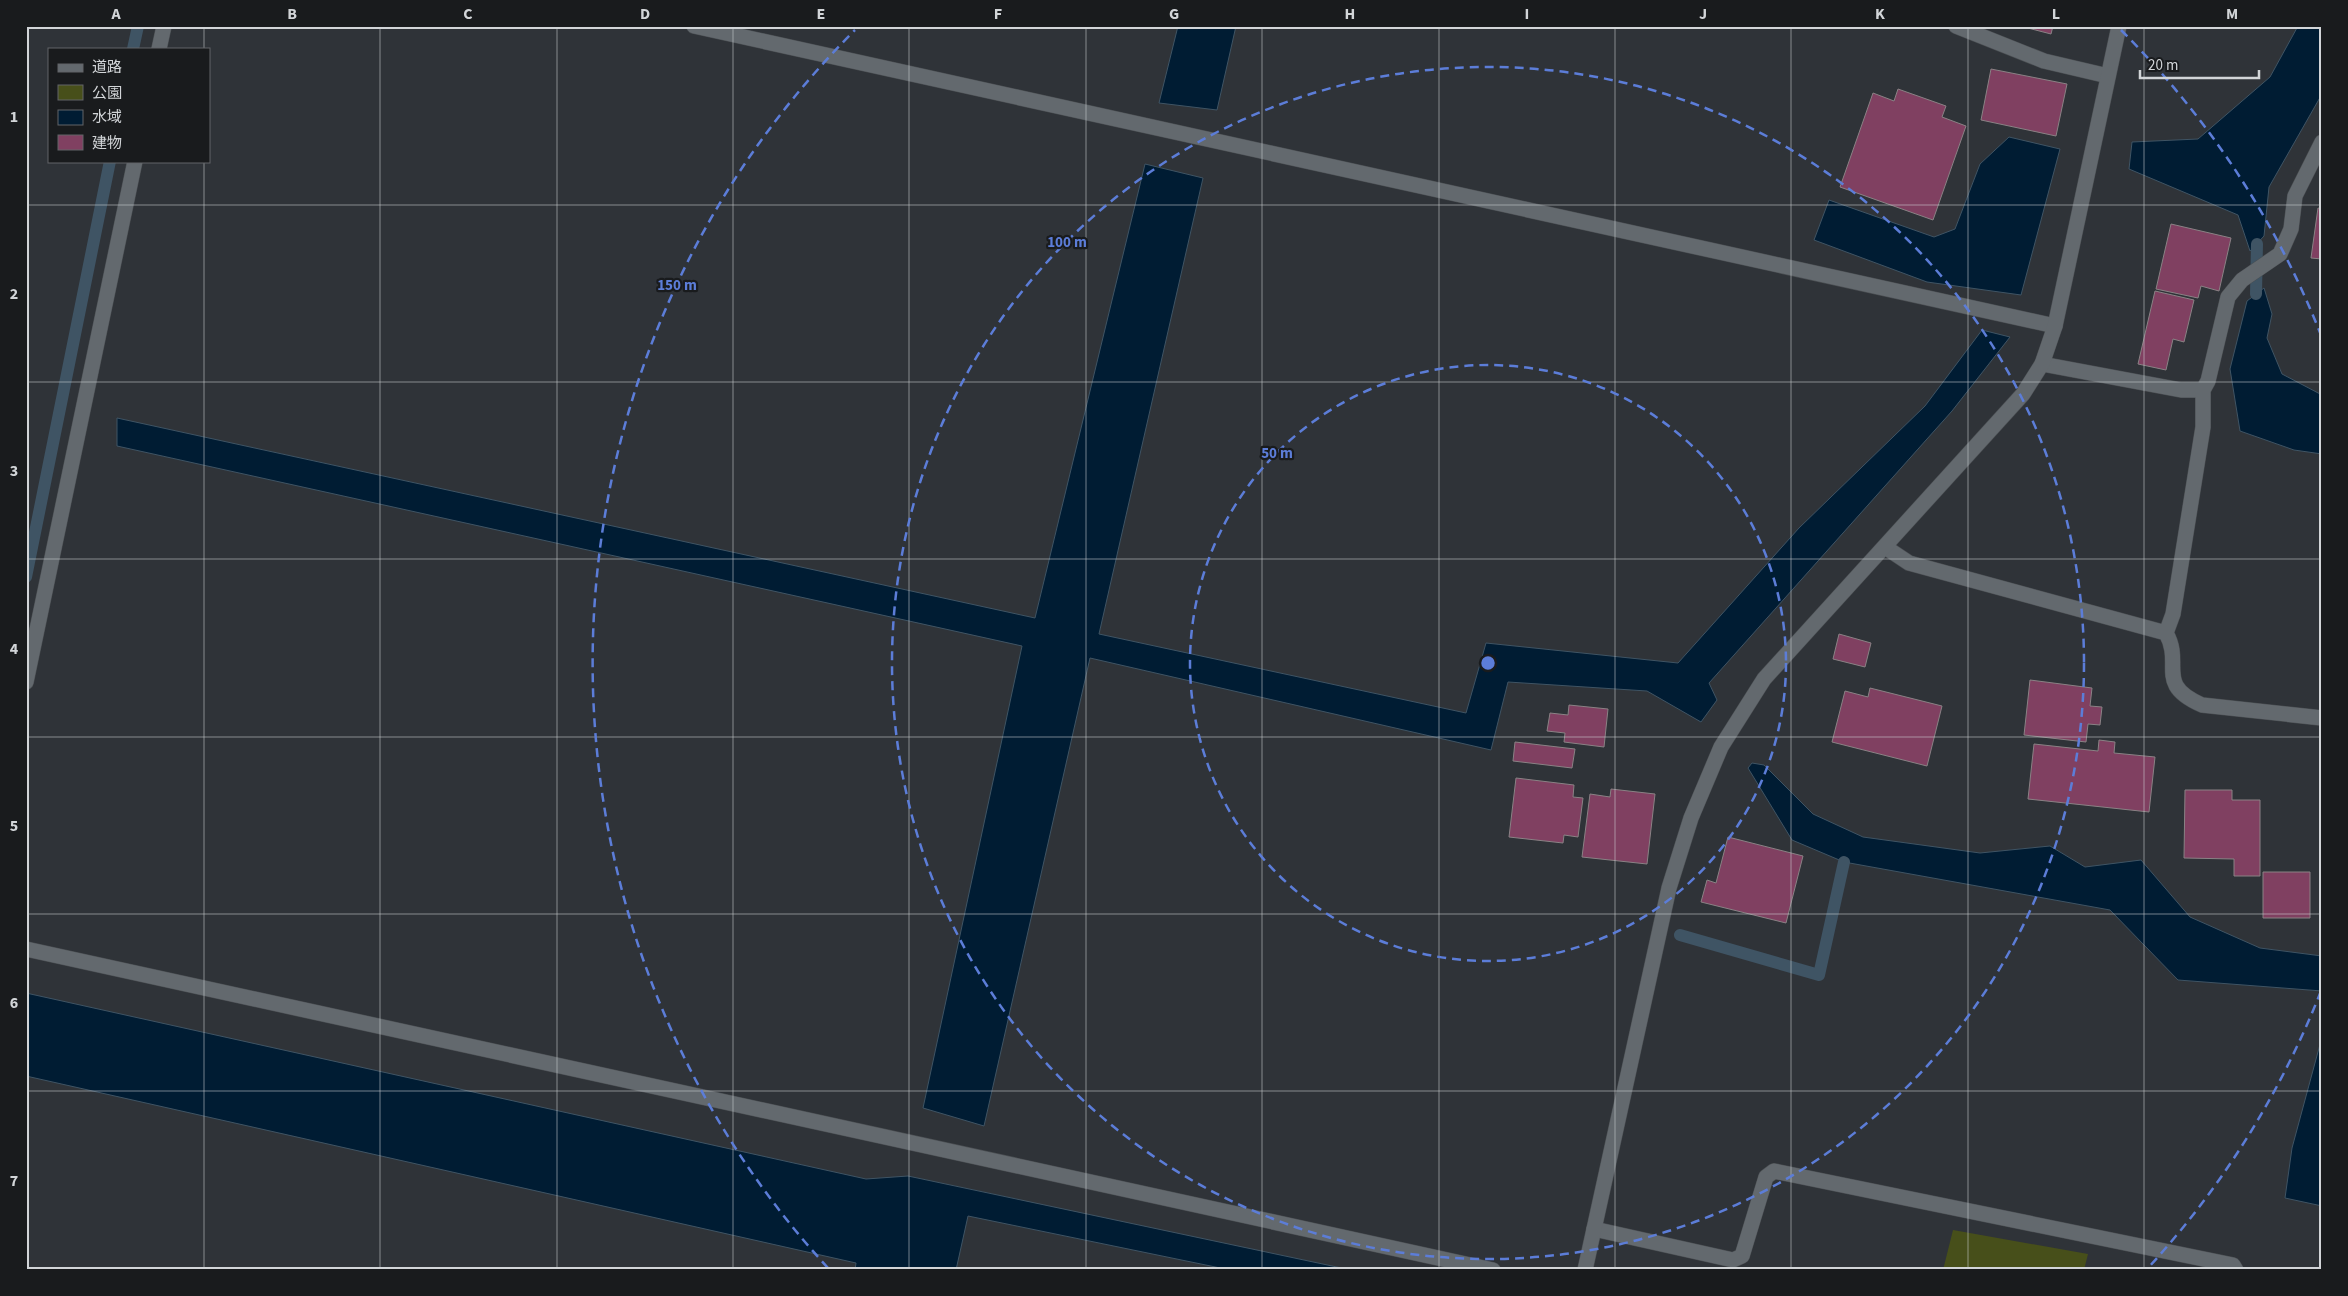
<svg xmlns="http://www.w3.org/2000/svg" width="2348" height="1296" viewBox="0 0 2348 1296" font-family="'Source Sans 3','Noto Sans JP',sans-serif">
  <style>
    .green { fill: #474f1a }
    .water { fill: #001c33; stroke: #3f5464 }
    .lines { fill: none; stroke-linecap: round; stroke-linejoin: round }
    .stream { stroke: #3f5464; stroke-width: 12 }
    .building { fill: #804061; stroke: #8a8285 }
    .minor-casing { stroke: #4b4f53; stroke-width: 16 }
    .tertiary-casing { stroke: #4b4f53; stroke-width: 16 }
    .minor { stroke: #63696e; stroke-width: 15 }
    .tertiary { stroke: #63696e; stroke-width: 15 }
    .grid { fill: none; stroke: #d2d5d8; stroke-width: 1; stroke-opacity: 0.55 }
    .ring { fill: none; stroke: #5c7dd8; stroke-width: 2.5; stroke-dasharray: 9 6 }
    .centre { fill: #5c7dd8; stroke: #191b1d; stroke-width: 2.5 }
    .ring-label { font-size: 15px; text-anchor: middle; font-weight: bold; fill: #5c7dd8; stroke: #191b1d; stroke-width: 4.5; stroke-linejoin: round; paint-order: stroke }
    .neatline { fill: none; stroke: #d2d5d8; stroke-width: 2 }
    .grid-label { font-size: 16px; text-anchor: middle; font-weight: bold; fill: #d2d5d8 }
  </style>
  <rect width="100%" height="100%" fill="#2f3338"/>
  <path class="green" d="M1953 1230 2088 1254 2084 1270H1943Z"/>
  <path class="water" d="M1178 26H1236L1217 110 1159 103Z
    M2298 26H2322V94L2269 187 2264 236 2250 251 2238 215 2129 169 2132 142 2198 139 2270 77Z
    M2009 137 2060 149 2021 295 1927 282 1814 240 1829 200 1934 237 1955 229 1980 164Z
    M1145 164 1203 178 1099 634 1466 713 1486 643 1678 663 1799 528 1925 406 1982 330 2010 337 1952 411 1709 683 1717 700 1701 722 1647 691 1508 682 1491 750 1090 658 984 1126 923 1108 1022 646 117 446V418L1035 618Z
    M2264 288 2272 314 2267 338 2282 374 2322 395V454L2294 450 2240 431 2230 369 2247 301Z
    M1752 763 1764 765 1813 814 1863 837 1980 853 2050 846 2085 867 2141 860 2190 917 2260 948 2322 956V991L2178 980 2110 910 1844 862 1792 840 1748 768Z
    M26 993 866 1179 908 1176 1351 1270H1230L968 1216 956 1270H855L856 1263 26 1076Z
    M2322 1037V1206L2285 1198 2292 1148Z"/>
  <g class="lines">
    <path class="stream" d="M133 49 138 26
      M2256 294 2257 244
      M26 577 110 161
      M1680 935 1819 975 1844 862"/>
  </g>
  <path class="building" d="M2020 26H2053L2051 34Z
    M1991 69 2067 84 2056 136 1981 120Z
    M1898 89 1946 106 1942 117 1966 126 1933 220 1840 187 1873 93 1894 101Z
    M2318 208 2322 209V259L2311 258Z
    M2171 224 2231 238 2219 291 2201 286 2198 298 2156 289Z
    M2155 291 2194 300 2184 342 2173 339 2166 370 2138 364Z
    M1839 634 1871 643 1865 667 1833 659Z
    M2030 680 2092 688 2090 706 2102 707 2100 725 2088 724 2086 742 2024 735Z
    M1870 688 1942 706 1927 766 1832 742 1845 691 1868 697Z
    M1569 705 1608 709 1604 747 1564 742 1565 733 1547 731 1550 713 1568 715Z
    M2099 740 2115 742 2114 753 2155 757 2149 812 2028 799 2034 744 2098 751Z
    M1515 742 1575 749 1572 768 1513 761Z
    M1516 778 1574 785 1573 797 1583 798 1578 837 1564 835 1563 843 1509 837Z
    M1611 789 1655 794 1647 864 1582 857 1590 794 1610 797Z
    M2185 790H2232V800H2260V876H2234V859L2184 858Z
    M1728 837 1803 856 1786 923 1701 902 1707 880 1716 883Z
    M2263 872H2310V918H2263Z"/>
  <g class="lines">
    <g class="minor-casing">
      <path id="minor" d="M694 26 2055 326
        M1956 26 2044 61 2108 76
        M159 49 164 26
        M2042 364 2181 390H2203L2208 381 2228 297 2242 280 2280 254 2291 229 2295 196 2322 142
        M1885 547 1909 563 2166 633C2184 665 2154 684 2202 705L2322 718
        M2166 633 2173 614 2203 427V390
        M26 682 135 161
        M26 949 1493 1270
        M1594 1229 1733 1260 1742 1256 1766 1177 1774 1171 2233 1265 2236 1270"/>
    </g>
    <g class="tertiary-casing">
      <path id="tertiary" d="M1585 1270 1669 888 1691 818 1721 747 1764 679 2023 394 2042 364 2055 326 2119 26"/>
    </g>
    <use href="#minor" class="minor"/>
    <use href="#tertiary" class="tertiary"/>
  </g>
  <path class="grid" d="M204 26V49M380 26V1270M557 26V1270M733 26V1270M909 26V1270M1086 26V1270M1262 26V1270M1439 26V1270M1615 26V1270M1791 26V1270M1968 26V1270M2144 26V1270M204 161V1270M26 205H2322M26 382H2322M26 559H2322M26 737H2322M26 914H2322M26 1091H2322"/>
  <g class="ring">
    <circle cx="1488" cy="663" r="298"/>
    <circle cx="1488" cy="663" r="596"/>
    <path d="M2321 991A895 895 0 0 1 2148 1268M828 1268A895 895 0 0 1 855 30M2121 30A895 895 0 0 1 2321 335"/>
  </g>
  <circle cx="1488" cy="663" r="8" class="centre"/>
  <g class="ring-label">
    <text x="1067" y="247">100 m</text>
    <text x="677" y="290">150 m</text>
    <text x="1277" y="458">50 m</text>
  </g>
  <rect width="2348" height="1296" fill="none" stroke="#191b1d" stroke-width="55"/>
  <rect x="48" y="48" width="162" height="115" fill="#191b1d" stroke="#636568"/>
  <rect x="58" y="64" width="25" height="8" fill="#63696e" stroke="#636568"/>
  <text x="92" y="72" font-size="15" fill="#d2d5d8">道路</text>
  <rect x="58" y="85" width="25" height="15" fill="#474f1a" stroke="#636568"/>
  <text x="92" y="98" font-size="15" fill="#d2d5d8">公園</text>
  <rect x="58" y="110" width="25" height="15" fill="#001c33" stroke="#636568"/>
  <text x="92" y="122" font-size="15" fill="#d2d5d8">水域</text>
  <rect x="58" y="135" width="25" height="15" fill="#804061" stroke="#636568"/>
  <text x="92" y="148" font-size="15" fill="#d2d5d8">建物</text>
  <path d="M2140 70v8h119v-8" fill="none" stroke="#d2d5d8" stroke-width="2.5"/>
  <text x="2148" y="70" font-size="15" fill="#d2d5d8" stroke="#191b1d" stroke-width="4" paint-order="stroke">20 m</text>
  <rect x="28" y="28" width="2292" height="1240" class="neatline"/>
  <g class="grid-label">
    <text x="116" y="19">A</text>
    <text x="292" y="19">B</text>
    <text x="468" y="19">C</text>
    <text x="645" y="19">D</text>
    <text x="821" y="19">E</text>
    <text x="998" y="19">F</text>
    <text x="1174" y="19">G</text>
    <text x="1350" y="19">H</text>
    <text x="1527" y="19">I</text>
    <text x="1703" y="19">J</text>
    <text x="1880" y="19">K</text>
    <text x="2056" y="19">L</text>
    <text x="2232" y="19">M</text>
    <text x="14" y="122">1</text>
    <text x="14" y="299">2</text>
    <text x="14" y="476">3</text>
    <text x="14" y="654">4</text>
    <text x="14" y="831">5</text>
    <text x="14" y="1008">6</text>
    <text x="14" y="1186">7</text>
  </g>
</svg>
